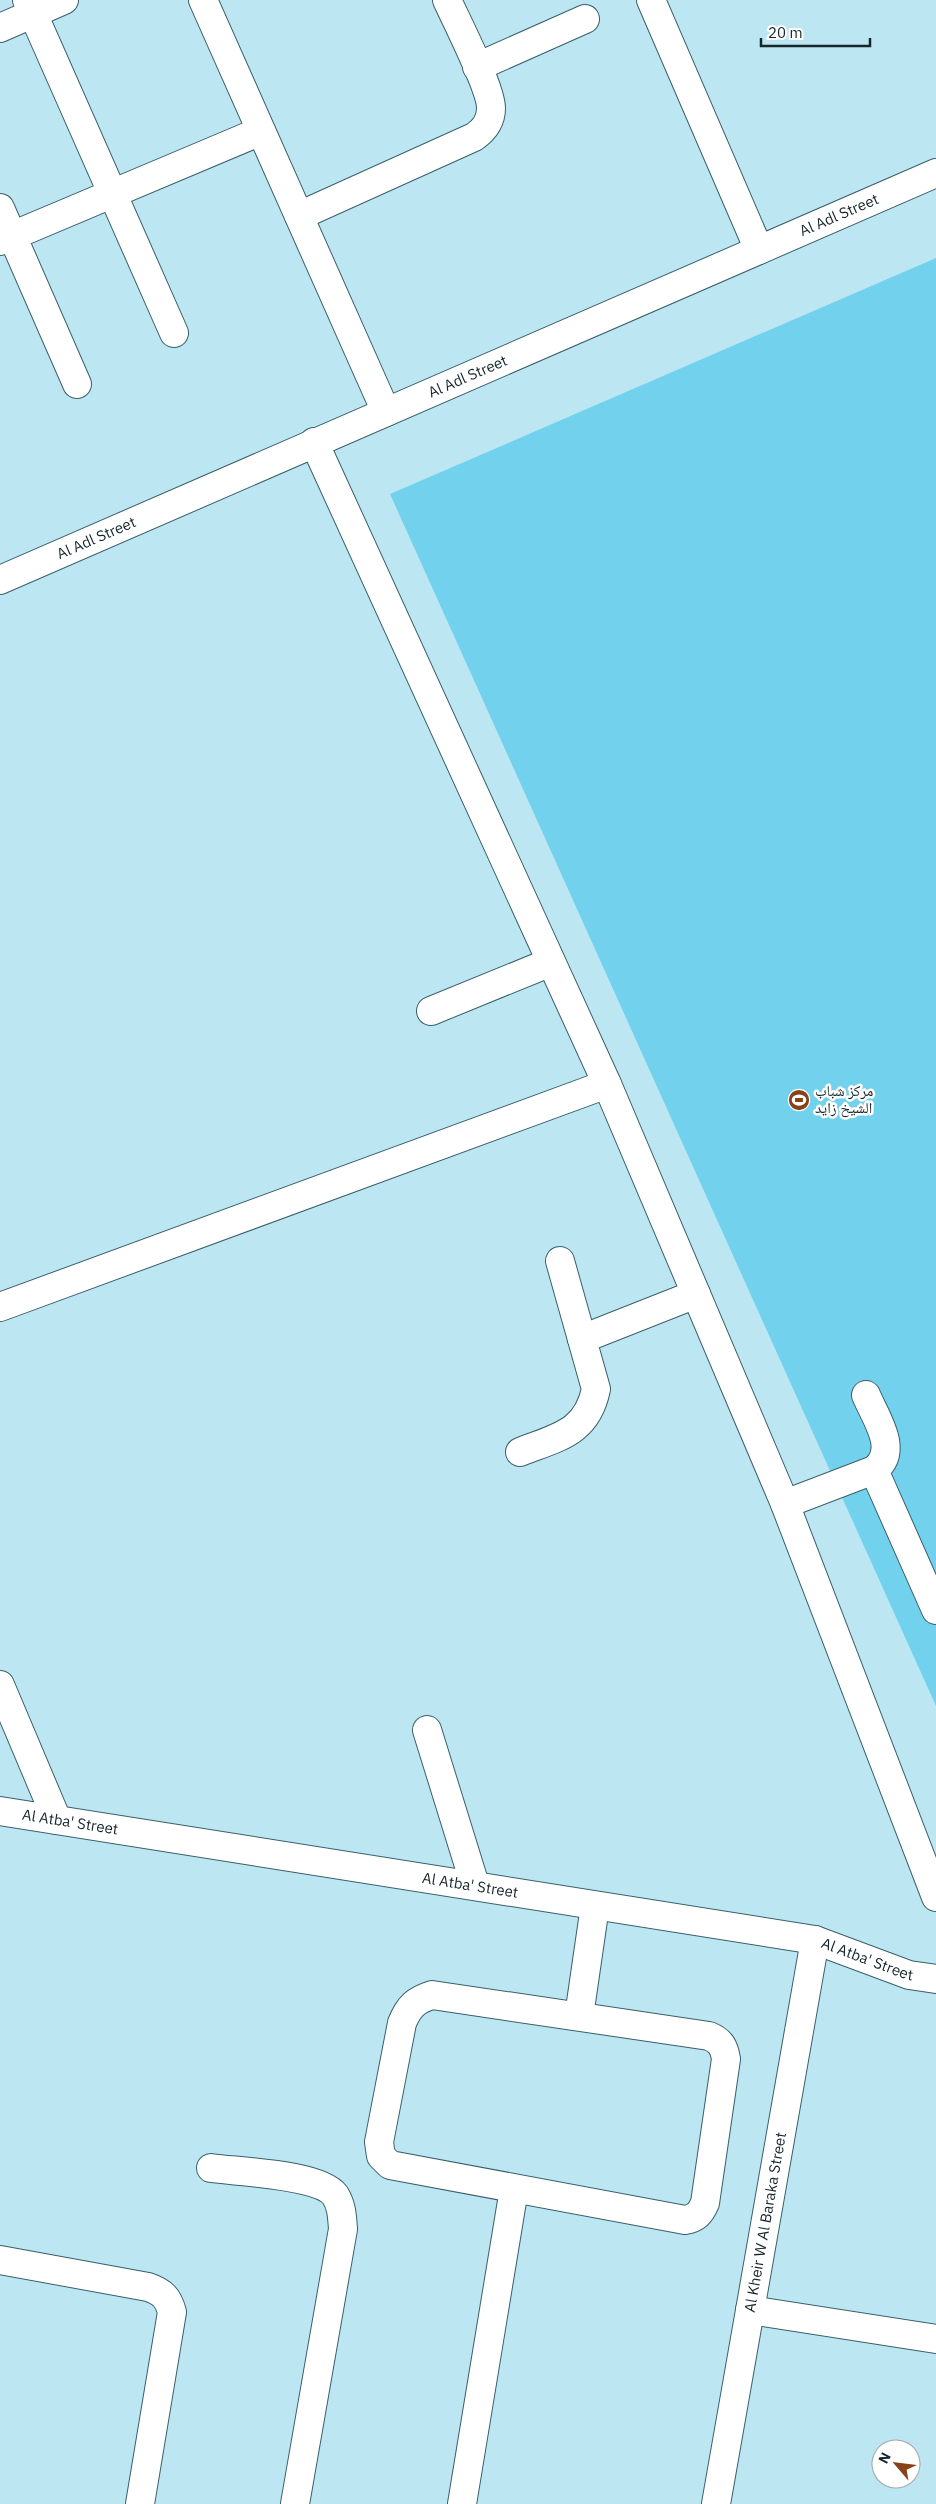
<svg xmlns="http://www.w3.org/2000/svg" width="936" height="2504" viewBox="0 0 936 2504" font-family="'IBM Plex Sans','Noto Naskh Arabic',sans-serif">
  <style>
    .park { fill: #72d2ee }
    .lines { fill: none; stroke-linecap: round; stroke-linejoin: round }
    .minor-casing { stroke: #395f6a; stroke-width: 30 }
    .minor { stroke: #fff; stroke-width: 28 }
    .labels { text-anchor: middle; stroke-width: 5; stroke-linejoin: round; paint-order: stroke }
    .street-label { font-size: 15px; fill: #16262b; stroke: #fff }
    .poi-label { font-size: 15px; fill: #16262b; stroke: #fff; text-anchor: start }
  </style>
  <rect width="100%" height="100%" fill="#bde6f3"/>
  <path class="park" d="M936 258V1706L390 494Z"/>
  <g class="lines">
    <g class="minor-casing">
      <g id="minor">
        <path d="M27 0 174 333"/>
        <path d="M203 0 386 412"/>
        <path d="M651 0 759 250"/>
        <path d="M0 28 64 0"/>
        <path d="M477 67 585 19"/>
        <path d="M0 208 77 384"/>
        <path d="M299 216 474 137C484 130 491 122 491 108 491 88 457 22 447 0"/>
        <path d="M0 241 261 131"/>
        <path d="M314 442 607 1084 785 1504 936 1897"/>
        <path id="s1" d="M0 580 936 173"/>
        <path d="M431 1011 551 962"/>
        <path d="M0 1307 607 1084"/>
        <path d="M582 1339 696 1294"/>
        <path d="M520 1452C558 1437 587 1433 596 1389L560 1261"/>
        <path d="M874 1470 936 1610"/>
        <path d="M785 1504 874 1470C900 1451 876 1419 866 1395"/>
        <path d="M0 1685 57 1820"/>
        <path d="M427 1730 475 1885"/>
        <path id="s2" d="M0 1811 815 1940 909 1975 936 1979"/>
        <path d="M432 1995 709 2036C721 2041 724 2047 726 2059L705 2203C700 2214 696 2218 685 2220L390 2165 381 2156 379 2142 402 2023C409 2006 416 2000 432 1995Z"/>
        <path d="M579 2016 595 1906"/>
        <path d="M211 2168C239 2172 319 2174 335 2195 342 2206 342 2217 343 2229L295 2504"/>
        <path d="M0 2260 148 2287C163 2292 168 2298 172 2312L140 2504"/>
        <path d="M750 2310 936 2339"/>
        <path d="M462 2504 514 2189"/>
        <path id="s3" d="M716 2504 815 1940"/>
      </g>
    </g>
    <use href="#minor" class="minor"/>
  </g>
  <defs>
    <g id="stadium-disc" transform="scale(1.125)"><circle r="9.5" fill="#874317" stroke="#fff"/><path d="M0-5a6.5 5 0 1 0 0 10a6.5 5 0 1 0 0-10ZM-3.5-1.8h7v3.6h-7Z" fill="#fff"/></g>
  </defs>
  <g fill-rule="evenodd">
    <use href="#stadium-disc" x="799" y="1100"/>
  </g>
  <g class="labels">
    <g class="street-label">
      <text dy="5" stroke="none"><textPath href="#s1" startOffset="915">Al Adl Street</textPath></text>
      <text dy="5" stroke="none"><textPath href="#s1" startOffset="510">Al Adl Street</textPath></text>
      <text dy="5" stroke="none"><textPath href="#s1" startOffset="105">Al Adl Street</textPath></text>
      <text dy="5" stroke="none"><textPath href="#s2" startOffset="71">Al Atba' Street</textPath></text>
      <text dy="5" stroke="none"><textPath href="#s2" startOffset="476">Al Atba' Street</textPath></text>
      <text dy="5" stroke="none"><textPath href="#s2" startOffset="881">Al Atba' Street</textPath></text>
      <text dy="5" stroke="none"><textPath href="#s3" startOffset="286">Al Kheir W Al Baraka Street</textPath></text>
    </g>
    <g class="poi-label">
      <text x="815" y="1096">مركز شباب<tspan x="815" dy="17">الشيخ زايد</tspan></text>
    </g>
  </g>
  <g transform="translate(896 2464) rotate(298)"><circle r="24" fill="#ffffff" stroke="#a2a8aa"/>
  <path d="M0-4L9 19L0 12L-9 19Z" fill="#874317"/>
  <text y="-8" font-size="14" font-weight="bold" text-anchor="middle" fill="#16262b">N</text>
  </g>
  <path d="M761 38v8h109v-8" fill="none" stroke="#16262b" stroke-width="2.5"/>
  <text x="768" y="38" font-size="15" fill="#16262b" stroke="#ffffff" stroke-width="4" paint-order="stroke">20 m</text>
</svg>
